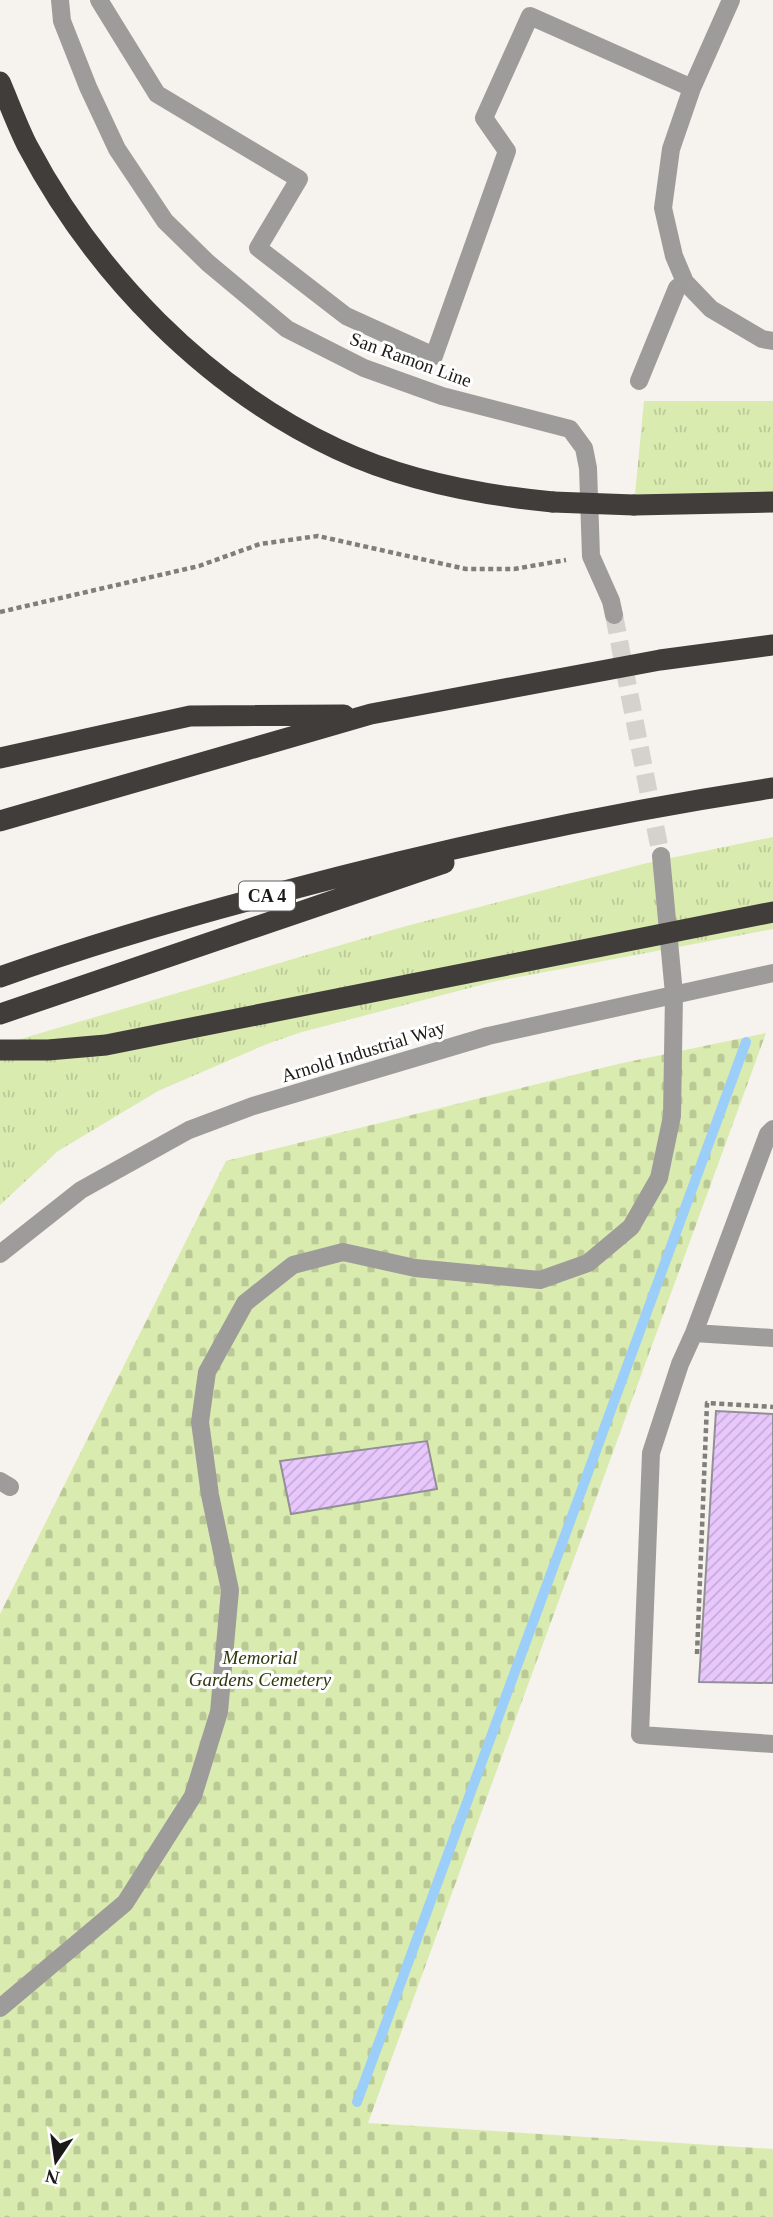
<svg xmlns="http://www.w3.org/2000/svg" width="773" height="2217" viewBox="0 0 773 2217" font-family="'Times New Roman',serif">
  <style>
    .grass { fill: url(#grass-tufts) }
    .cemetery { fill: url(#cemetery-stones) }
    .lines { fill: none; stroke-linecap: round; stroke-linejoin: round }
    .stream { stroke: #9ccefa; stroke-width: 10 }
    .building { fill: url(#building-hatch); stroke: #939095; stroke-width: 2 }
    .minor-tunnel { stroke: #d5d2cd; stroke-width: 18; stroke-dasharray: 18 9; stroke-linecap: butt }
    .path { stroke: #807e7a; stroke-width: 4.5; stroke-dasharray: 5 3.5; stroke-linecap: butt }
    .minor { stroke: #9e9c9a; stroke-width: 18 }
    .highway { stroke: #413d3a; stroke-width: 21 }
    .highway-bridge { stroke: #413d3a; stroke-width: 21 }
    .labels { text-anchor: middle; stroke-width: 6; stroke-linejoin: round; paint-order: stroke }
    .shield { fill: #fff; stroke: #5f5f5d; stroke-width: 2 }
    .shield-label { font-size: 18px; font-weight: bold; fill: #1b1a18 }
    .street-label { font-size: 19px; fill: #1b1a18; stroke: #fff }
    .park-label { font-size: 19px; font-style: italic; fill: #2f390d; stroke: #fff }
  </style>
  <defs>
    <pattern id="grass-tufts" width="24" height="20" patternUnits="userSpaceOnUse" patternTransform="scale(1.75)"><rect width="24" height="20" fill="#d9ebaf"/><path d="M3 7l-1-3M5 7V3M7 7l1-3M15 17l-1-3M17 17v-4M19 17l1-3" fill="none" stroke="#bac996"/></pattern>
    <pattern id="cemetery-stones" width="16" height="16" patternUnits="userSpaceOnUse" patternTransform="scale(1.75)"><rect width="16" height="16" fill="#d9ebaf"/><path d="M2 7V4a2 2 0 0 1 4 0v3zM10 15v-3a2 2 0 0 1 4 0v3z" fill="#bac996"/></pattern>
    <pattern id="building-hatch" width="6" height="6" patternUnits="userSpaceOnUse" patternTransform="scale(1.75)"><rect width="6" height="6" fill="#e8c7fd"/><path d="M-1 1l2-2M0 6l6-6M5 7l2-2" fill="none" stroke="#c6aad8"/></pattern>
  </defs>
  <rect width="100%" height="100%" fill="#f6f2ed"/>
  <path class="grass" d="M644 401H773V502L634 505Z
    M773 837V929L492 982 302 1032 267 1044 158 1091 58 1151 0 1205V1045L399 928 647 863Z"/>
  <path class="cemetery" d="M766 1033 368 2123 773 2149V2217H0V1614L226 1161 618 1064Z"/>
  <g class="lines">
    <path class="stream" d="M357 2102 746 1042"/>
  </g>
  <path class="building" d="M716 1411 773 1414V1683L699 1682Z
    M427 1441 437 1489 291 1514 280 1461Z"/>
  <g class="lines">
    <path class="minor-tunnel" d="M614 615 661 856"/>
    <path class="path" d="M0 612 199 566 260 544 318 536 466 569H514L566 560
      M697 1654 707 1403 773 1407"/>
    <path class="minor" d="M60 0 62 21 88 87 117 149 165 221 208 263 287 329 364 368 442 396 570 429 584 448 588 468 591 556 611 601 614 615
      M99 0 157 94 299 179 258 248 346 316 434 356 507 151 484 118 530 16 692 88
      M731 0 692 88 671 149 663 208 674 256 685 282 711 309 762 339 773 341
      M639 381 677 288 685 282
      M0 1254 81 1190 189 1130 253 1106 488 1036 773 973
      M694 1333 768 1134 773 1129
      M773 1338 694 1333 680 1364 651 1453 640 1735 773 1744
      M0 1481 10 1487
      M0 2008 125 1903 193 1796 219 1712 230 1590 210 1495 200 1422 207 1372 245 1303 293 1265 343 1252 415 1268 540 1280 588 1263 631 1227 659 1178 672 1116 674 994 661 856"/>
    <path class="highway" d="M0 82C9 103 17 125 27 145 95 274 205 387 337 449 405 481 479 495 553 502
      M634 505 773 502
      M0 758 190 716 344 715
      M0 821 371 714 660 660 773 645
      M0 977C93 944 189 916 285 891 446 848 608 813 773 788
      M0 1014 444 863"/>
    <path class="highway-bridge" d="M553 502 634 505
      M0 1050H48L106 1045 773 912"/>
  </g>
  <g class="labels">
    <rect class="shield" x="239" y="881.5" width="56" height="29" rx="5"/>
    <g class="shield-label">
      <text x="267" y="902">CA 4</text>
    </g>
    <g class="street-label">
      <text transform="translate(411 359) rotate(20)" y="7">San Ramon Line</text>
      <text transform="translate(363 1051) rotate(-17)" y="7">Arnold Industrial Way</text>
    </g>
    <g class="park-label">
      <text x="260" y="1664">Memorial<tspan x="260" dy="22">Gardens Cemetery</tspan></text>
    </g>
  </g>
  <g transform="translate(56 2161) rotate(193)" stroke="#ffffff" stroke-width="5" paint-order="stroke">
  <path d="M0-5L12 26L0 18L-12 26Z" fill="#1b1a18"/>
  <text y="-10" font-size="19" font-weight="bold" text-anchor="middle" fill="#1b1a18">N</text>
  </g>
</svg>
